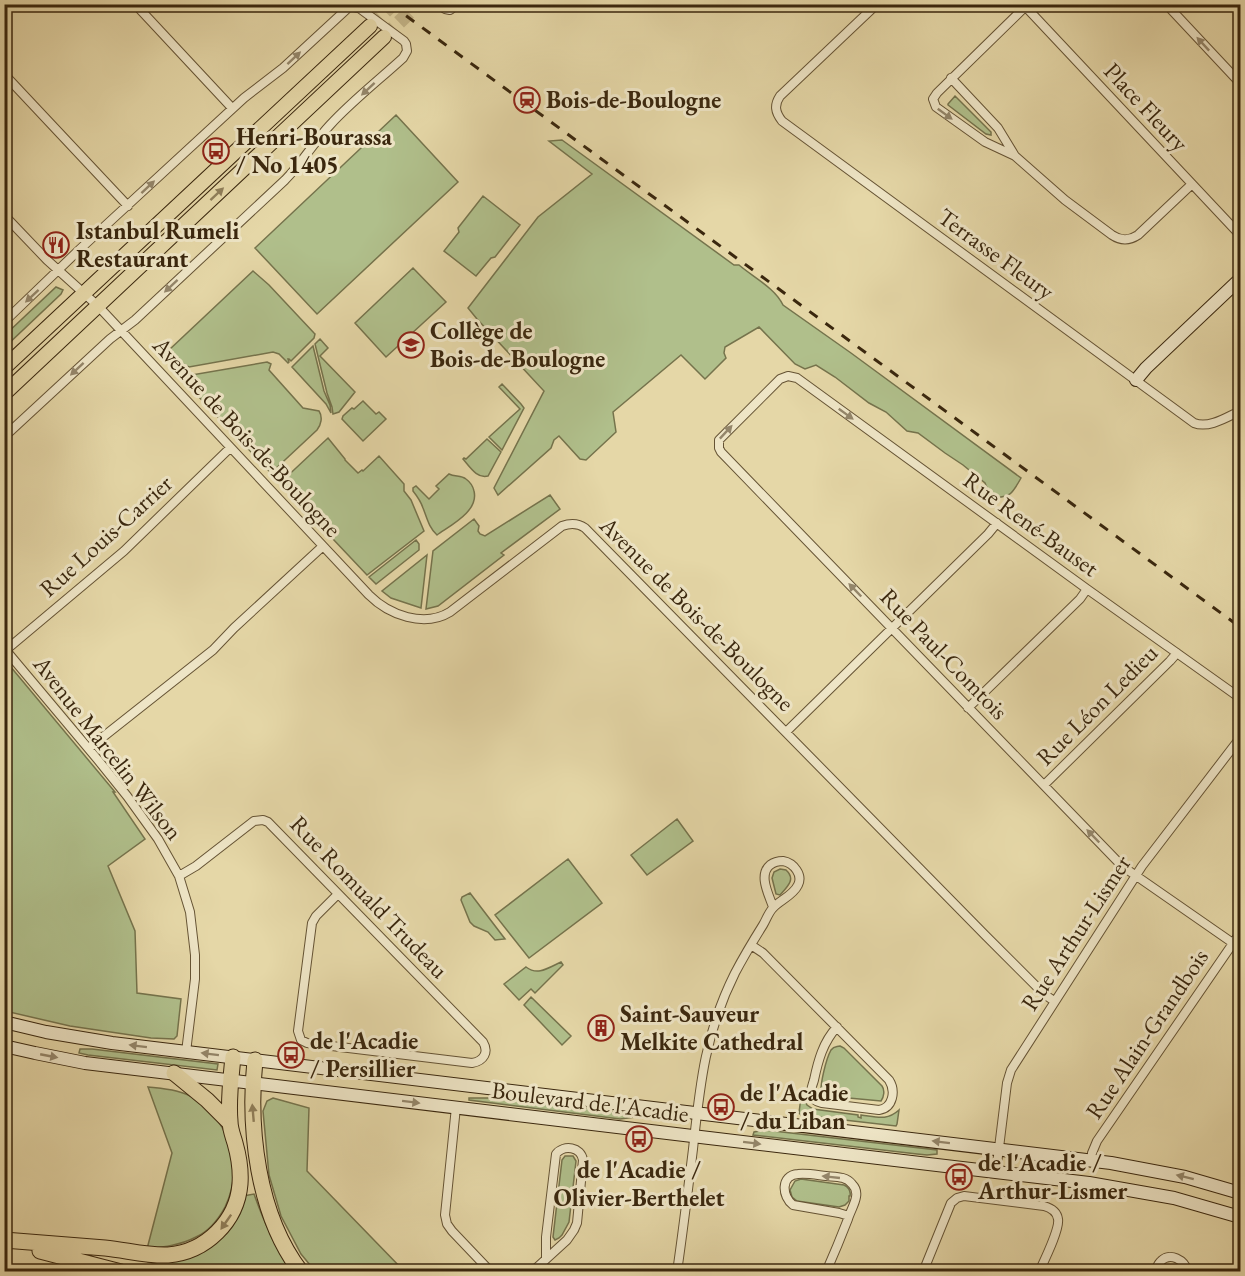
<svg xmlns="http://www.w3.org/2000/svg" width="1245" height="1276" viewBox="0 0 1245 1276" font-family="'EB Garamond',serif">
  <style>
    .green { fill: #b0bf8b; stroke: #75734c; stroke-width: 1.5 }
    .lines { fill: none; stroke-linecap: round; stroke-linejoin: round }
    .primary-tunnel { stroke: #c3b488; stroke-width: 14; stroke-dasharray: 14 7; stroke-linecap: butt }
    .street-casing { stroke: #655334; stroke-width: 10 }
    .secondary-casing { stroke: #3a270e; stroke-width: 14 }
    .primary-casing { stroke: #3a270e; stroke-width: 16 }
    .highway-casing { stroke: #3a270e; stroke-width: 17 }
    .street { stroke: #eee5c6; stroke-width: 8 }
    .secondary { stroke: #eee5c6; stroke-width: 12 }
    .primary { stroke: #e5d7a7; stroke-width: 14 }
    .highway { stroke: #e5d7a7; stroke-width: 15 }
    .rail { stroke: #3a270e; stroke-width: 3; stroke-dasharray: 10 10; stroke-linecap: butt }
    .oneway { fill: #94866a }
    .oneway2 { fill: #907f5a }
    .labels { text-anchor: middle; stroke-width: 6; stroke-linejoin: round; paint-order: stroke }
    .poi-label { font-size: 24px; font-weight: bold; fill: #3a270e; stroke: #eee5c6; text-anchor: start }
    .street-label { font-size: 24px; fill: #3a270e; stroke: #eee5c6 }
  </style>
  <rect width="100%" height="100%" fill="#e5d7a7"/>
  <filter id="stains"><feTurbulence type="fractalNoise" baseFrequency=".00333" numOctaves="4"/><feColorMatrix values="0 0 0 0 .2 0 0 0 0 .09 0 0 0 0 .02 0 0 0 .5 -.17"/></filter>
  <radialGradient id="worn" r=".72"><stop offset=".6" stop-color="#630" stop-opacity="0"/><stop offset="1" stop-color="#630" stop-opacity=".3"/></radialGradient>
  <path class="green" d="M955 96 991 132V135L986 134 948 105V104Z
    M396 115 458 182 317 314 255 248Z
    M562 140 734 265H739C753 277 775 288 783 305L851 353 1021 478C1012 494 1011 497 993 498L989 493 985 483 963 465 945 453 918 433 907 431 886 412 869 403 835 377 816 365 805 369 795 364 759 327 725 347 724 353 726 358 705 379 681 355 613 412 616 432 586 460 580 459 559 436 554 440 551 448 498 495 494 488 544 391 477 319 468 308 538 217 592 174 549 141Z
    M483 196 520 225 495 257 491 258 476 276 444 251 459 232 458 228Z
    M413 268 446 302 386 357 355 323Z
    M253 271 269 285 314 333 315 334 314 338 291 361 289 359H288L289 362 288 363 279 354 273 352 189 367 183 364 169 350Z
    M56 287 63 290 61 294 5 347V335Z
    M320 339 328 348 320 356 355 392 339 412 333 414 332 407 327 393 315 344Z
    M313 346 324 391 330 405 331 413 326 404 292 367Z
    M267 362 271 364 269 370 303 408 319 411C323 417 321 425 317 430L271 473 180 377Z
    M502 384 521 404 524 408 502 450 489 437 520 409 499 387Z
    M363 401 376 414 379 412 386 419 363 441 342 419 343 416 352 408 354 409Z
    M328 438 345 459V460L358 473 362 470 363 471 379 456 404 484V491L411 500 424 531 367 575 280 483Z
    M487 439 501 452 488 476C477 479 470 467 463 459L464 458 466 459Z
    M449 474C455 477 461 475 466 479 470 482 473 486 474 491 479 511 451 525 437 535 429 528 427 518 423 508 421 502 417 496 413 491V488L416 486 429 499 439 489 436 486Z
    M550 495 560 509 501 553 504 555 438 606 426 609 433 551 474 519 479 526 478 531 480 534 485 536Z
    M416 540 419 544V550L376 584 369 577Z
    M427 555 421 608 391 598 382 591Z
    M5 660 115 792H113L145 839 108 866 135 931 137 993 181 999 177 1036 174 1039 151 1038 70 1026 5 1011Z
    M677 819 693 841 647 875 631 855Z
    M568 859 602 903 529 958 495 915Z
    M780 869 786 870C796 879 788 886 780 895L776 894 772 878 774 872Z
    M470 893 505 939 495 940 488 932 474 926 470 922 461 900 462 897Z
    M561 962 563 965 535 993 531 989 519 1000 504 984 526 967C538 976 548 968 561 962Z
    M531 997 571 1036 562 1045 524 1005Z
    M840 1046 844 1048 882 1086C885 1090 884 1097 881 1101L827 1096 821 1094C820 1084 826 1059 831 1050 834 1046 835 1047 840 1046Z
    M80 1049H92L218 1064 217 1070 88 1055 79 1053Z
    M148 1087C165 1089 183 1090 197 1100 231 1124 243 1170 225 1207 218 1220 209 1231 196 1237 181 1245 164 1247 147 1249L172 1153Z
    M801 1097H803L807 1105 813 1109 858 1115V1117L861 1118V1115C877 1117 887 1121 899 1110L897 1124 896 1126 801 1115 799 1113Z
    M273 1098 309 1108 307 1171 404 1271H315L301 1254 281 1216 269 1175 263 1111 267 1101Z
    M469 1098H506L635 1114V1117L620 1119 469 1100Z
    M765 1130 937 1150V1154L927 1155 917 1154 753 1135 754 1132Z
    M565 1156H573L576 1161 569 1222 562 1235 559 1238 555 1240 553 1237 562 1160Z
    M801 1179 844 1185C848 1187 851 1191 850 1196H849V1201L845 1205 839 1207 797 1201 792 1197 790 1190 795 1181Z
    M254 1194C264 1222 275 1248 294 1271H183L148 1262 149 1258 184 1257 243 1196Z"/>
  <g class="lines">
    <path class="primary-tunnel" d="M370 26 393 4
      M384 37 418 4"/>
    <g class="street-casing">
      <path id="street" d="M135 4 232 108
        M438 4 445 9 450 10 458 4
        M877 4 780 96C774 105 775 112 782 121L1194 423C1209 429 1227 417 1240 411
        M1023 4 1240 235
        M1166 4 1240 83
        M1025 7 937 93 933 99 936 107 985 142 1015 156 1065 200 1112 235C1121 241 1129 241 1138 235L1192 184
        M4 74 128 206
        M951 78 998 128 1015 156
        M4 215 47 260 98 306 369 595C389 615 424 628 450 612L562 526C570 523 578 523 585 528L985 935 1044 994 1054 1001
        M4 322 80 249 244 98 283 68 348 8 352 7 359 8 404 41 406 44 407 51 403 58C379 80 352 101 330 125 314 142 302 163 285 180L135 320 110 339 4 437
        M4 648 98 760 127 796 158 839 179 876 190 912 195 955V979L186 1052
        M6 650 124 551 230 448
        M1240 698 1087 589 797 378 788 376 780 379 719 440V448L721 452 1122 866 1240 948
        M968 708 1080 599 1087 589
        M786 732 988 534 997 523
        M89 748 213 650 234 628 323 546
        M1044 785 1170 661 1177 653
        M179 876 196 866 254 821 263 820 268 822 483 1042C489 1052 484 1061 472 1063L307 1043 301 1040 298 1031 312 923 316 916 338 894
        M751 945 763 953 889 1080C896 1091 893 1108 879 1110L822 1103C817 1102 812 1100 811 1094 810 1090 813 1084 814 1080 818 1061 823 1042 837 1027
        M456 1107 445 1215 447 1224 452 1231 491 1272
        M1091 1160 1092 1153 1097 1141 1240 933
        M996 1172 1007 1083 1011 1070 1142 866 1240 738
        M532 1272 567 1240 574 1230 577 1223 583 1160C581 1147 564 1144 556 1154L546 1237V1258
        M677 1272C683 1231 688 1190 693 1149 700 1084 705 1033 735 973 744 956 753 941 763 925 766 920 768 914 772 909 778 901 793 896 798 885 803 875 794 863 783 861 779 861 774 862 770 865 758 875 769 895 773 907
        M826 1272C834 1254 841 1237 848 1219 850 1212 855 1204 856 1197 857 1192 855 1187 852 1184 846 1176 835 1177 826 1176 817 1175 807 1173 798 1174 780 1175 782 1197 793 1205L839 1213 849 1216
        M923 1272 951 1203 957 1198 964 1196 1044 1206C1051 1208 1057 1212 1058 1219 1060 1229 1044 1261 1039 1272
        M1155 1272C1156 1269 1158 1264 1160 1262 1170 1251 1185 1260 1188 1272"/>
    </g>
    <g class="secondary-casing">
      <path id="secondary" d="M1136 380 1146 368 1240 279
        M4 1022 46 1032 112 1043 1111 1163 1185 1177 1240 1193
        M4 1046 35 1053 85 1063 709 1138 1089 1183 1174 1198 1240 1217"/>
    </g>
    <g class="primary-casing">
      <path id="primary" d="M4 368 370 26
        M4 394 384 37"/>
    </g>
    <g class="highway-casing">
      <path id="highway" d="M255 1060C248 1128 257 1215 301 1272
        M174 1073 207 1100 230 1123
        M4 1240C38 1243 71 1245 105 1248 126 1250 147 1256 168 1255 206 1252 237 1221 240 1184 241 1170 239 1157 235 1143 233 1136 230 1129 230 1121 228 1100 231 1078 233 1057
        M40 1251 121 1272"/>
    </g>
    <use href="#street" class="street"/>
    <use href="#secondary" class="secondary"/>
    <use href="#primary" class="primary"/>
    <use href="#highway" class="highway"/>
    <path class="rail" d="M390 4 1240 627"/>
  </g>
  <defs><path id="oneway-solid" d="M-6-.8H1V-3.2L6.5 0L1 3.2V.8H-6Z" transform="scale(1.5)"/></defs>
  <g class="oneway">
    <use href="#oneway-solid" transform="translate(1203 44) rotate(-133)"/>
    <use href="#oneway-solid" transform="translate(294 58) rotate(-43)"/>
    <use href="#oneway-solid" transform="translate(368 89) rotate(137)"/>
    <use href="#oneway-solid" transform="translate(945 114) rotate(36)"/>
    <use href="#oneway-solid" transform="translate(148 187) rotate(-43)"/>
    <use href="#oneway-solid" transform="translate(171 286) rotate(137)"/>
    <use href="#oneway-solid" transform="translate(32 296) rotate(137)"/>
    <use href="#oneway-solid" transform="translate(77 369) rotate(137)"/>
    <use href="#oneway-solid" transform="translate(846 414) rotate(36)"/>
    <use href="#oneway-solid" transform="translate(726 432) rotate(-47)"/>
    <use href="#oneway-solid" transform="translate(855 590) rotate(-134)"/>
    <use href="#oneway-solid" transform="translate(1093 836) rotate(-134)"/>
    <use href="#oneway-solid" transform="translate(138 1046) rotate(-173)"/>
    <use href="#oneway-solid" transform="translate(210 1054) rotate(-173)"/>
    <use href="#oneway-solid" transform="translate(49 1056) rotate(11)"/>
    <use href="#oneway-solid" transform="translate(411 1102) rotate(7)"/>
    <use href="#oneway-solid" transform="translate(941 1142) rotate(-173)"/>
    <use href="#oneway-solid" transform="translate(752 1143) rotate(7)"/>
    <use href="#oneway-solid" transform="translate(831 1177) rotate(-174)"/>
    <use href="#oneway-solid" transform="translate(1185 1177) rotate(-166)"/>
  </g>
  <g class="oneway2">
    <use href="#oneway-solid" transform="translate(217 194) rotate(-43)"/>
    <use href="#oneway-solid" transform="translate(253 1113) rotate(-95)"/>
    <use href="#oneway-solid" transform="translate(226 1222) rotate(125)"/>
  </g>
  <defs>
    <g id="station-ring" transform="scale(1.35)"><circle r="9.5" fill="#eee5c6" stroke="#8f2418" stroke-width="1.5"/><path d="M-3-6H3Q5-6 5-4V2Q5 4 3 4L4.5 6H3L1.5 4h-3L-3 6H-4.5L-3 4Q-5 4-5 2V-4Q-5-6-3-6ZM-3.5-4v3h7v-3ZM-3.5 1v1.5H-2V1ZM2 1v1.5H3.5V1Z" fill="#8f2418"/></g>
    <g id="bus-ring" transform="scale(1.35)"><circle r="9.5" fill="#eee5c6" stroke="#8f2418" stroke-width="1.5"/><path d="M-5-6H5V4H4V6H2V4H-2V6H-4V4H-5ZM-3.5-4V0h7V-4ZM-3.5 1.2v1.5H-2V1.2ZM2 1.2v1.5H3.5V1.2Z" fill="#8f2418"/></g>
    <g id="restaurant-ring" transform="scale(1.35)"><circle r="9.5" fill="#eee5c6" stroke="#8f2418" stroke-width="1.5"/><path d="M-5-6h1v4h1v-4h1v4h1v-4h1v5L-1.5 .5V6h-2V.5L-5-1ZM5-6V6H3V1.5H1.5Q1.5-4 5-6Z" fill="#8f2418"/></g>
    <g id="university-ring" transform="scale(1.35)"><circle r="9.5" fill="#eee5c6" stroke="#8f2418" stroke-width="1.5"/><path d="M0-5L7-2L0 1L-7-2ZM-4 1L0 2.5L4 1V4Q0 6-4 4Z" fill="#8f2418"/></g>
    <g id="building-ring" transform="scale(1.35)"><circle r="9.5" fill="#eee5c6" stroke="#8f2418" stroke-width="1.5"/><path d="M-4-6H4V6H1V3H-1V6H-4ZM-2.5-4.3h1.7v1.8h-1.7ZM.8-4.3h1.7v1.8H.8ZM-2.5-1h1.7V.8h-1.7ZM.8-1h1.7V.8H.8Z" fill="#8f2418"/></g>
  </defs>
  <g fill-rule="evenodd">
    <use href="#station-ring" x="527" y="100"/>
    <use href="#bus-ring" x="216" y="151"/>
    <use href="#restaurant-ring" x="56" y="245"/>
    <use href="#university-ring" x="411" y="345"/>
    <use href="#building-ring" x="601" y="1028"/>
    <use href="#bus-ring" x="291" y="1055"/>
    <use href="#bus-ring" x="721" y="1107"/>
    <use href="#bus-ring" x="639" y="1139"/>
    <use href="#bus-ring" x="959" y="1177"/>
  </g>
  <g class="labels">
    <g class="poi-label">
      <text x="546" y="108">Bois-de-Boulogne</text>
      <text x="236" y="145">Henri-Bourassa<tspan x="236" dy="28">/ No 1405</tspan></text>
      <text x="76" y="239">Istanbul Rumeli<tspan x="76" dy="28">Restaurant</tspan></text>
      <text x="430" y="339">Collège de<tspan x="430" dy="28">Bois-de-Boulogne</tspan></text>
      <text x="620" y="1022">Saint-Sauveur<tspan x="620" dy="28">Melkite Cathedral</tspan></text>
      <text x="310" y="1049">de l'Acadie<tspan x="310" dy="28">/ Persillier</tspan></text>
      <text x="740" y="1101">de l'Acadie<tspan x="740" dy="28">/ du Liban</tspan></text>
      <text x="978" y="1171">de l'Acadie /<tspan x="978" dy="28">Arthur-Lismer</tspan></text>
      <text x="639" y="1178" text-anchor="middle">de l'Acadie /<tspan x="639" dy="28">Olivier-Berthelet</tspan></text>
    </g>
    <g class="street-label">
      <text transform="translate(1146 107) rotate(47)" y="8">Place Fleury</text>
      <text transform="translate(996 254) rotate(36)" y="8">Terrasse Fleury</text>
      <text transform="translate(247 437) rotate(47)" y="8">Avenue de Bois-de-Boulogne</text>
      <text transform="translate(1031 524) rotate(36)" y="8">Rue René-Bauset</text>
      <text transform="translate(106 536) rotate(-42)" y="8">Rue Louis-Carrier</text>
      <text transform="translate(697 614) rotate(45)" y="8">Avenue de Bois-de-Boulogne</text>
      <text transform="translate(944 654) rotate(46)" y="8">Rue Paul-Comtois</text>
      <text transform="translate(1097 705) rotate(-45)" y="8">Rue Léon Ledieu</text>
      <text transform="translate(108 748) rotate(52)" y="8">Avenue Marcelin Wilson</text>
      <text transform="translate(369 897) rotate(46)" y="8">Rue Romuald Trudeau</text>
      <text transform="translate(1076 933) rotate(-57)" y="8">Rue Arthur-Lismer</text>
      <text transform="translate(1147 1034) rotate(-56)" y="8">Rue Alain-Grandbois</text>
      <text transform="translate(590 1102) rotate(7)" y="8">Boulevard de l'Acadie</text>
    </g>
  </g>
  <rect width="1245" height="1276" fill="none" stroke="#e5d7a7" stroke-width="24"/>
  <rect x="6" y="6" width="1233" height="1264" fill="none" stroke="#3a270e" stroke-width="3"/>
  <rect x="12" y="12" width="1221" height="1252" fill="none" stroke="#3a270e" stroke-width="1.5"/>
  <rect width="100%" height="100%" filter="url(#stains)"/>
  <rect width="100%" height="100%" fill="url(#worn)"/>
</svg>
